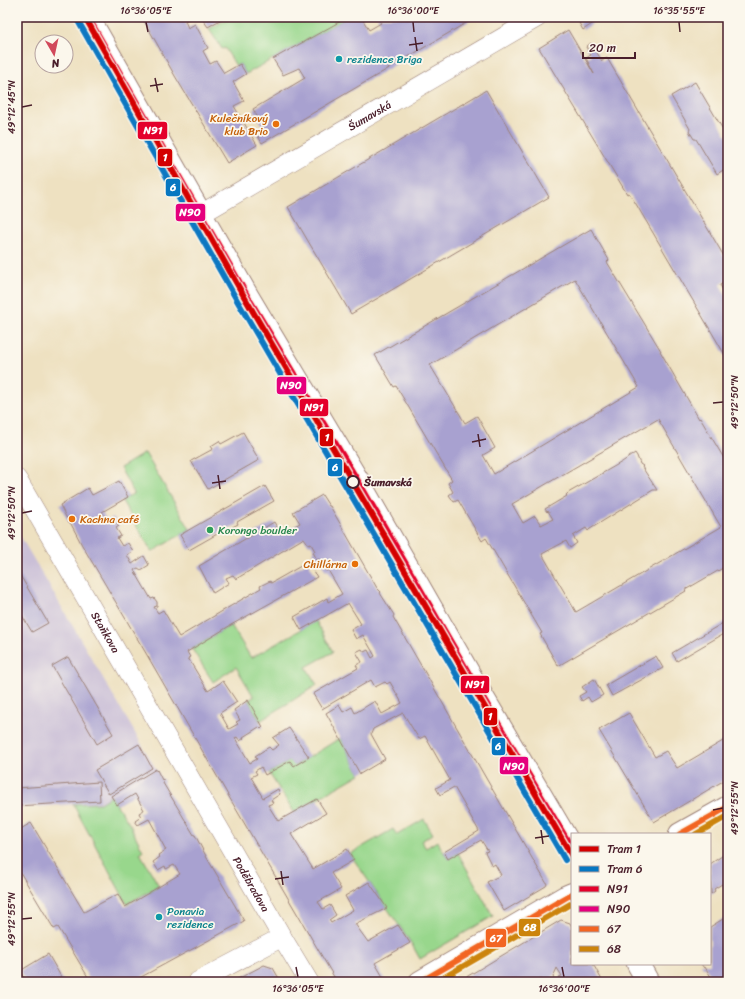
<svg xmlns="http://www.w3.org/2000/svg" width="745" height="999" viewBox="0 0 745 999" font-family="Sriracha,sans-serif">
  <style>
    .industrial { fill: #cabfd7 }
    .green { fill: #98d78c; stroke: #717b5c }
    .building { fill: #a8a1d0; fill-rule: evenodd }
    .lines { fill: none; stroke-linecap: round; stroke-linejoin: round }
    .street-casing { stroke: #9c8076; stroke-width: 20 }
    .secondary-casing { stroke: #9c8076; stroke-width: 24 }
    .street { stroke: #fff; stroke-width: 19 }
    .secondary { stroke: #fff; stroke-width: 22 }
    .bus-1-casing { stroke: #fbf7ec; stroke-width: 9 }
    .bus-2-casing { stroke: #fbf7ec; stroke-width: 9 }
    .bus-3-casing { stroke: #fbf7ec; stroke-width: 9 }
    .bus-4-casing { stroke: #fbf7ec; stroke-width: 9 }
    .bus-1 { stroke: #e4002b; stroke-width: 6 }
    .bus-2 { stroke: #e5007d; stroke-width: 6 }
    .bus-3 { stroke: #f26522; stroke-width: 6 }
    .bus-4 { stroke: #cc840b; stroke-width: 6 }
    .tram-1-casing { stroke: #fbf7ec; stroke-width: 9 }
    .tram-2-casing { stroke: #fbf7ec; stroke-width: 9 }
    .tram-1 { stroke: #d40000; stroke-width: 6 }
    .tram-2 { stroke: #0777c1; stroke-width: 6 }
    .ticks { fill: none; stroke: #4a1f2b; stroke-width: 1.5 }
    .culture-dot { fill: #0f9aa8; stroke: #fbf7ec; stroke-width: 1.5 }
    .food-dot { fill: #e8710a; stroke: #fbf7ec; stroke-width: 1.5 }
    .stop-dot { fill: #fbf7ec; stroke: #4a1f2b; stroke-width: 2 }
    .leisure-dot { fill: #2e9e5b; stroke: #fbf7ec; stroke-width: 1.5 }
    .labels { text-anchor: middle; stroke-width: 3.5; stroke-linejoin: round; paint-order: stroke }
    .culture-label { font-size: 11px; fill: #0d838f; stroke: #fbf7ec; text-anchor: start }
    .street-label { font-size: 11px; fill: #4a1f2b; stroke: #fbf7ec }
    .food-label { font-size: 11px; fill: #c56008; stroke: #fbf7ec; text-anchor: end }
    .stop-label { font-size: 11px; font-weight: bold; fill: #4a1f2b; stroke: #fbf7ec; text-anchor: start }
    .leisure-label { font-size: 11px; fill: #27864d; stroke: #fbf7ec; text-anchor: start }
    .line-badge { stroke: #fbf7ec; stroke-width: 1.5 }
    .badge-label { font-size: 11px; text-anchor: middle; font-weight: bold; fill: #fff }
    .neatline { fill: none; stroke: #4a1f2b; stroke-width: 1.5 }
    .ticks-label { font-size: 10px; text-anchor: middle; fill: #4a1f2b }
  </style>
  <rect width="100%" height="100%" fill="#fbf7ec"/>
  <filter id="ink" filterUnits="userSpaceOnUse"><feTurbulence type="fractalNoise" baseFrequency=".025" numOctaves="2"/><feDisplacementMap in="SourceGraphic" scale="8" xChannelSelector="R" yChannelSelector="G"/><feConvolveMatrix kernelMatrix="1 2 1 2 8 2 1 2 1" color-interpolation-filters="sRGB"/></filter>
  <filter id="wash" filterUnits="userSpaceOnUse"><feTurbulence type="fractalNoise" baseFrequency=".012" numOctaves="4" result="noise"/><feDisplacementMap in="SourceGraphic" scale="16" xChannelSelector="R" yChannelSelector="G"/><feGaussianBlur stdDeviation="0.9" result="paint"/><feColorMatrix in="noise" values="0 0 0 0 0 0 0 0 0 0 0 0 0 0 0 0 0 1.4 0 .05"/><feComposite in="paint" operator="in"/></filter>
  <g filter="url(#wash)">
    <rect width="100%" height="100%" fill="#eee1c1"/>
    <path class="industrial" d="M19 534 156 769 100 803 17 808V535Z"/>
    <path class="green" d="M226 17H348L246 74 240 64 236 66 225 48 222 49 209 29 227 19Z
      M145 453 190 529 152 552 122 501 134 493 120 468Z
      M316 621 333 652 306 667 317 685 260 721 248 700 254 697 236 667 213 682 192 649 231 625 251 658Z
      M340 738 360 774 294 812 269 773 290 761 295 766Z
      M111 796 130 825 143 851 140 853 159 886 127 904 73 804 100 803Z
      M424 819 433 834 421 841 426 848 437 841 448 859 458 853 493 916 420 959 411 943 350 854 393 829 397 835Z"/>
    <g id="blocks">
      <path class="building" d="M142 17H191L185 21 188 28 195 24 208 48 203 51 210 64 216 61 224 73 240 64 246 74 233 82 244 101 234 106 257 145 227 163 175 76Z
        M208 17H225L208 27 203 20Z
        M348 17H361L369 30 381 23 377 17H476L262 143 256 133 264 129 253 109 305 78 299 68 283 75 273 59Z
        M589 18 592 24 583 30 579 23Z
        M568 30 594 74 586 58 591 55 586 47 591 43 602 61 607 58 728 263V280L720 285 728 299V360L636 204 629 193 627 194 539 48Z
        M695 82 728 138V167L717 174 696 139H694L689 131 690 129 671 96Z
        M486 90 549 197 351 314 288 207Z
        M591 229 609 260 607 262 661 351H660L699 419 700 418 728 465V565L685 590 686 591 558 666 540 634 542 633 486 538 482 541 458 500 454 502 449 495 453 492 448 483 452 480 396 386 394 387 375 355ZM575 279 639 387 494 474 483 455 495 448 477 416 465 423 430 365ZM658 419 721 527 576 612 542 554 566 541 570 548 577 543 573 536 586 528 588 531 590 529 653 490H657L642 467 643 466 640 464 637 456 635 453 622 462 568 493 566 495 567 496 545 509 547 512 548 511 553 519 541 525 535 516 523 523 512 504Z
        M243 432 259 460 208 489 191 461 213 449 211 446 219 441 221 444Z
        M119 481 128 497 102 512 107 521 113 517 119 526 116 528 121 536 117 538 122 546 128 543 133 551 127 555 132 564 144 556 149 565 141 570 138 568 134 570 151 599 154 598 157 602V606L154 607 158 613 163 610 179 637 261 588 260 586 270 581 271 583 308 562 317 577 231 625 187 652 190 657 188 658 208 691 223 681 237 702 220 713 229 729 238 724 236 722 240 720 234 710 248 700 263 727 261 729 259 727 243 737 244 738 240 741 237 737 235 738 250 763 257 759 255 756 269 747 272 750 279 745 273 738 289 728 309 757 294 766 290 761 265 775 261 767 255 771 257 774 251 777 263 798 278 789 280 794 271 800 273 803 268 805 278 821 317 799 326 813 291 834 313 869 347 849 354 860 331 873 341 889 318 902 323 909 330 905 336 915 329 920 331 923 353 910 345 896 369 882 387 908 355 924 368 942 398 925 410 943 375 963 386 982H337L236 809 147 655 82 545 71 524 68 521 67 518V519L60 505 88 488 92 495Z
        M265 486 274 501 237 522 238 524 227 530 226 529 189 550 180 535Z
        M322 495 329 506H330L377 588 381 592 380 593 394 615 393 617 547 884 546 886 504 911 487 882 501 875 495 864 492 866 485 852 488 851 481 840 448 859 444 852 479 831 454 787 440 795 436 788 450 780 425 736 419 739 403 713 373 729 371 734 385 759 360 774 326 713 339 705 343 712 352 707 355 713 375 701 382 714 402 703 390 682 387 684 385 682 375 687 371 680 322 709 313 694 358 668 356 665 362 662 356 652 362 649 364 652 368 650 372 658 375 656 363 635 356 639 351 630 361 624 348 603 301 630 294 617 327 598 328 602 342 594 328 570 326 571 319 559 317 560 313 552 315 551 311 544 309 545 304 538 236 579 233 575 226 578 229 583 213 593 199 566 274 522 281 534 300 523 293 512Z
        M17 570 48 623 32 632 17 607Z
        M728 620V639L725 633 677 661 672 653Z
        M656 656 663 668 612 696 606 685Z
        M68 657 113 734 97 744 52 666Z
        M594 679 603 695 591 702 588 697 582 701 579 696 586 692 582 687Z
        M629 713 655 757 666 751 677 768 728 738V778L654 822 599 730Z
        M139 744 152 768 109 794 95 770Z
        M156 769V771L157 770 162 780 163 779 164 782 163 783 194 835H195L207 858 244 921 132 982H91L58 927 54 929 17 867V831L31 823 84 912 118 894 125 907 180 874 174 865 166 869 165 866 158 870 153 862 160 857 158 855 166 850 149 819 138 825 135 821 141 817 139 813 144 810 135 794 117 805 111 796Z
        M99 782 100 801 17 806V788Z
        M728 852V894L722 884 714 889 715 891 711 894 710 864Z
        M723 919 726 924 728 923V982H714L705 967 704 968 701 964H710V927Z
        M561 920 570 923 572 927V964H593L603 982H562L559 977 562 976 557 968 553 977 556 982H543L541 978 534 982H458Z
        M48 954 64 982H26L20 971Z
        M264 965 273 968 281 982H232Z"/>
    </g>
  </g>
  <g filter="url(#ink)">
    <use href="#blocks" fill-opacity="0" stroke="#9c8076" stroke-width="1"/>
    <g class="lines">
      <g class="street-casing">
        <g id="street">
          <path id="s1" d="M201 214 538 17"/>
          <path id="s2" d="M17 479 282 937 309 982"/>
          <path d="M197 982 282 937"/>
        </g>
      </g>
      <g class="secondary-casing">
        <path id="secondary" d="M88 17 248 297 364 491 475 684 572 848
          M680 834 728 807
          M638 964 648 982
          M420 982 565 897 572 894"/>
      </g>
      <use href="#street" class="street"/>
      <use href="#secondary" class="secondary"/>
      <g class="bus-1-casing">
        <path id="bus-1" d="M88 17 248 297 364 491 475 684 572 848"/>
      </g>
      <g class="bus-2-casing">
        <path id="bus-2" d="M81 21 241 301 357 495 468 688 565 852"/>
      </g>
      <g class="bus-3-casing">
        <path id="bus-3" d="M680 834 728 807
          M420 982 572 894"/>
      </g>
      <g class="bus-4-casing">
        <path id="bus-4" d="M696 834 728 816
          M436 982 572 903"/>
      </g>
      <use href="#bus-1" class="bus-1"/>
      <use href="#bus-2" class="bus-2"/>
      <use href="#bus-3" class="bus-3"/>
      <use href="#bus-4" class="bus-4"/>
      <g class="tram-1-casing">
        <path id="tram-1" d="M85 17 245 298 572 856"/>
      </g>
      <g class="tram-2-casing">
        <path id="tram-2" d="M78 21 238 302 565 860"/>
      </g>
      <use href="#tram-1" class="tram-1"/>
      <use href="#tram-2" class="tram-2"/>
    </g>
  </g>
  <path class="ticks" d="M146 22 148 32M413 22 414 32M679 22 680 32M415 37 417 51M409 45 423 43M155 78 158 92M150 86 163 84M22 107 32 105M713 403 723 402M478 434 480 447M472 442 486 439M218 475 220 489M212 483 226 481M22 513 32 511M713 810 723 808M541 830 543 844M535 838 549 836M281 871 283 885M275 879 289 877M22 919 32 918M296 967 298 977M562 967 564 977"/>
  <g class="culture-dot">
    <circle cx="339" cy="59" r="4"/>
    <circle cx="159" cy="917" r="4"/>
  </g>
  <g class="food-dot">
    <circle cx="276" cy="124" r="4"/>
    <circle cx="72" cy="519" r="4"/>
    <circle cx="355" cy="564" r="4"/>
  </g>
  <circle class="stop-dot" cx="353" cy="482" r="6"/>
  <circle class="leisure-dot" cx="210" cy="530" r="4"/>
  <g class="labels">
    <g class="culture-label">
      <text x="347" y="63">rezidence Briga</text>
      <text x="167" y="915">Ponavia<tspan x="167" dy="13">rezidence</tspan></text>
    </g>
    <g class="street-label">
      <text dy="4" stroke="none"><textPath href="#s1" startOffset="195">Šumavská</textPath></text>
      <text dy="4" stroke="none"><textPath href="#s2" startOffset="177">Staňkova</textPath></text>
      <text dy="4" stroke="none"><textPath href="#s2" startOffset="468">Poděbradova</textPath></text>
    </g>
    <g class="food-label">
      <text x="268" y="122">Kulečníkový<tspan x="268" dy="13">klub Brio</tspan></text>
      <text x="80" y="523" text-anchor="start">Kachna café</text>
      <text x="347" y="568">Chillárna</text>
    </g>
    <g class="stop-label">
      <text x="364" y="486">Šumavská</text>
    </g>
    <g class="leisure-label">
      <text x="218" y="534">Korongo boulder</text>
    </g>
  </g>
  <g class="line-badge">
    <rect x="137" y="121" width="31" height="19" rx="4" fill="#e4002b"/>
    <rect x="157" y="148" width="16" height="19" rx="4" fill="#d40000"/>
    <rect x="165" y="178" width="16" height="19" rx="4" fill="#0777c1"/>
    <rect x="175" y="203" width="31" height="19" rx="4" fill="#e5007d"/>
    <rect x="276" y="376" width="31" height="19" rx="4" fill="#e5007d"/>
    <rect x="299" y="398" width="30" height="19" rx="4" fill="#e4002b"/>
    <rect x="319" y="428" width="15" height="19" rx="4" fill="#d40000"/>
    <rect x="327" y="458" width="16" height="19" rx="4" fill="#0777c1"/>
    <rect x="460" y="675" width="30" height="19" rx="4" fill="#e4002b"/>
    <rect x="483" y="707" width="15" height="19" rx="4" fill="#d40000"/>
    <rect x="491" y="737" width="15" height="19" rx="4" fill="#0777c1"/>
    <rect x="499" y="756" width="30" height="19" rx="4" fill="#e5007d"/>
    <rect x="518" y="918" width="23" height="19" rx="4" fill="#cc840b"/>
    <rect x="485" y="928" width="22" height="20" rx="4" fill="#f26522"/>
  </g>
  <g class="badge-label">
    <text x="153" y="134">N91</text>
    <text x="165" y="161">1</text>
    <text x="173" y="191">6</text>
    <text x="190" y="216">N90</text>
    <text x="291" y="389">N90</text>
    <text x="314" y="411">N91</text>
    <text x="327" y="441">1</text>
    <text x="335" y="471">6</text>
    <text x="475" y="688">N91</text>
    <text x="490" y="720">1</text>
    <text x="498" y="750">6</text>
    <text x="514" y="770">N90</text>
    <text x="530" y="931">68</text>
    <text x="496" y="942">67</text>
  </g>
  <rect width="745" height="999" fill="none" stroke="#fbf7ec" stroke-width="44"/>
  <rect x="571" y="833" width="140" height="132" fill="#fbf7ec" stroke="#b4a19f"/>
  <rect x="579" y="846" width="20" height="6" fill="#d40000" stroke="#b4a19f"/>
  <text x="607" y="853" font-size="12" fill="#4a1f2b">Tram 1</text>
  <rect x="579" y="866" width="20" height="6" fill="#0777c1" stroke="#b4a19f"/>
  <text x="607" y="873" font-size="12" fill="#4a1f2b">Tram 6</text>
  <rect x="579" y="886" width="20" height="6" fill="#e4002b" stroke="#b4a19f"/>
  <text x="607" y="893" font-size="12" fill="#4a1f2b">N91</text>
  <rect x="579" y="906" width="20" height="6" fill="#e5007d" stroke="#b4a19f"/>
  <text x="607" y="913" font-size="12" fill="#4a1f2b">N90</text>
  <rect x="579" y="926" width="20" height="6" fill="#f26522" stroke="#b4a19f"/>
  <text x="607" y="933" font-size="12" fill="#4a1f2b">67</text>
  <rect x="579" y="946" width="20" height="6" fill="#cc840b" stroke="#b4a19f"/>
  <text x="607" y="953" font-size="12" fill="#4a1f2b">68</text>
  <g transform="translate(54 54) rotate(171)"><circle r="19" fill="#fbf7ec" stroke="#b4a19f"/>
  <path d="M0-3L7 15L0 10L-7 15Z" fill="#d1495b"/>
  <text y="-6" font-size="11" font-weight="bold" text-anchor="middle" fill="#4a1f2b">N</text>
  </g>
  <path d="M583 52v6h52v-6" fill="none" stroke="#4a1f2b" stroke-width="2"/>
  <text x="589" y="52" font-size="12" fill="#4a1f2b" stroke="#fbf7ec" stroke-width="3" paint-order="stroke">20 m</text>
  <rect x="22" y="22" width="701" height="955" class="neatline"/>
  <g class="ticks-label">
    <text x="146" y="14">16°36'05"E</text>
    <text x="413" y="14">16°36'00"E</text>
    <text x="679" y="14">16°35'55"E</text>
    <text transform="translate(11 107) rotate(-90)" y="4">49°12'45"N</text>
    <text transform="translate(734 402) rotate(-90)" y="4">49°12'50"N</text>
    <text transform="translate(11 513) rotate(-90)" y="4">49°12'50"N</text>
    <text transform="translate(734 808) rotate(-90)" y="4">49°12'55"N</text>
    <text transform="translate(11 919) rotate(-90)" y="4">49°12'55"N</text>
    <text x="298" y="992">16°36'05"E</text>
    <text x="564" y="992">16°36'00"E</text>
  </g>
</svg>
